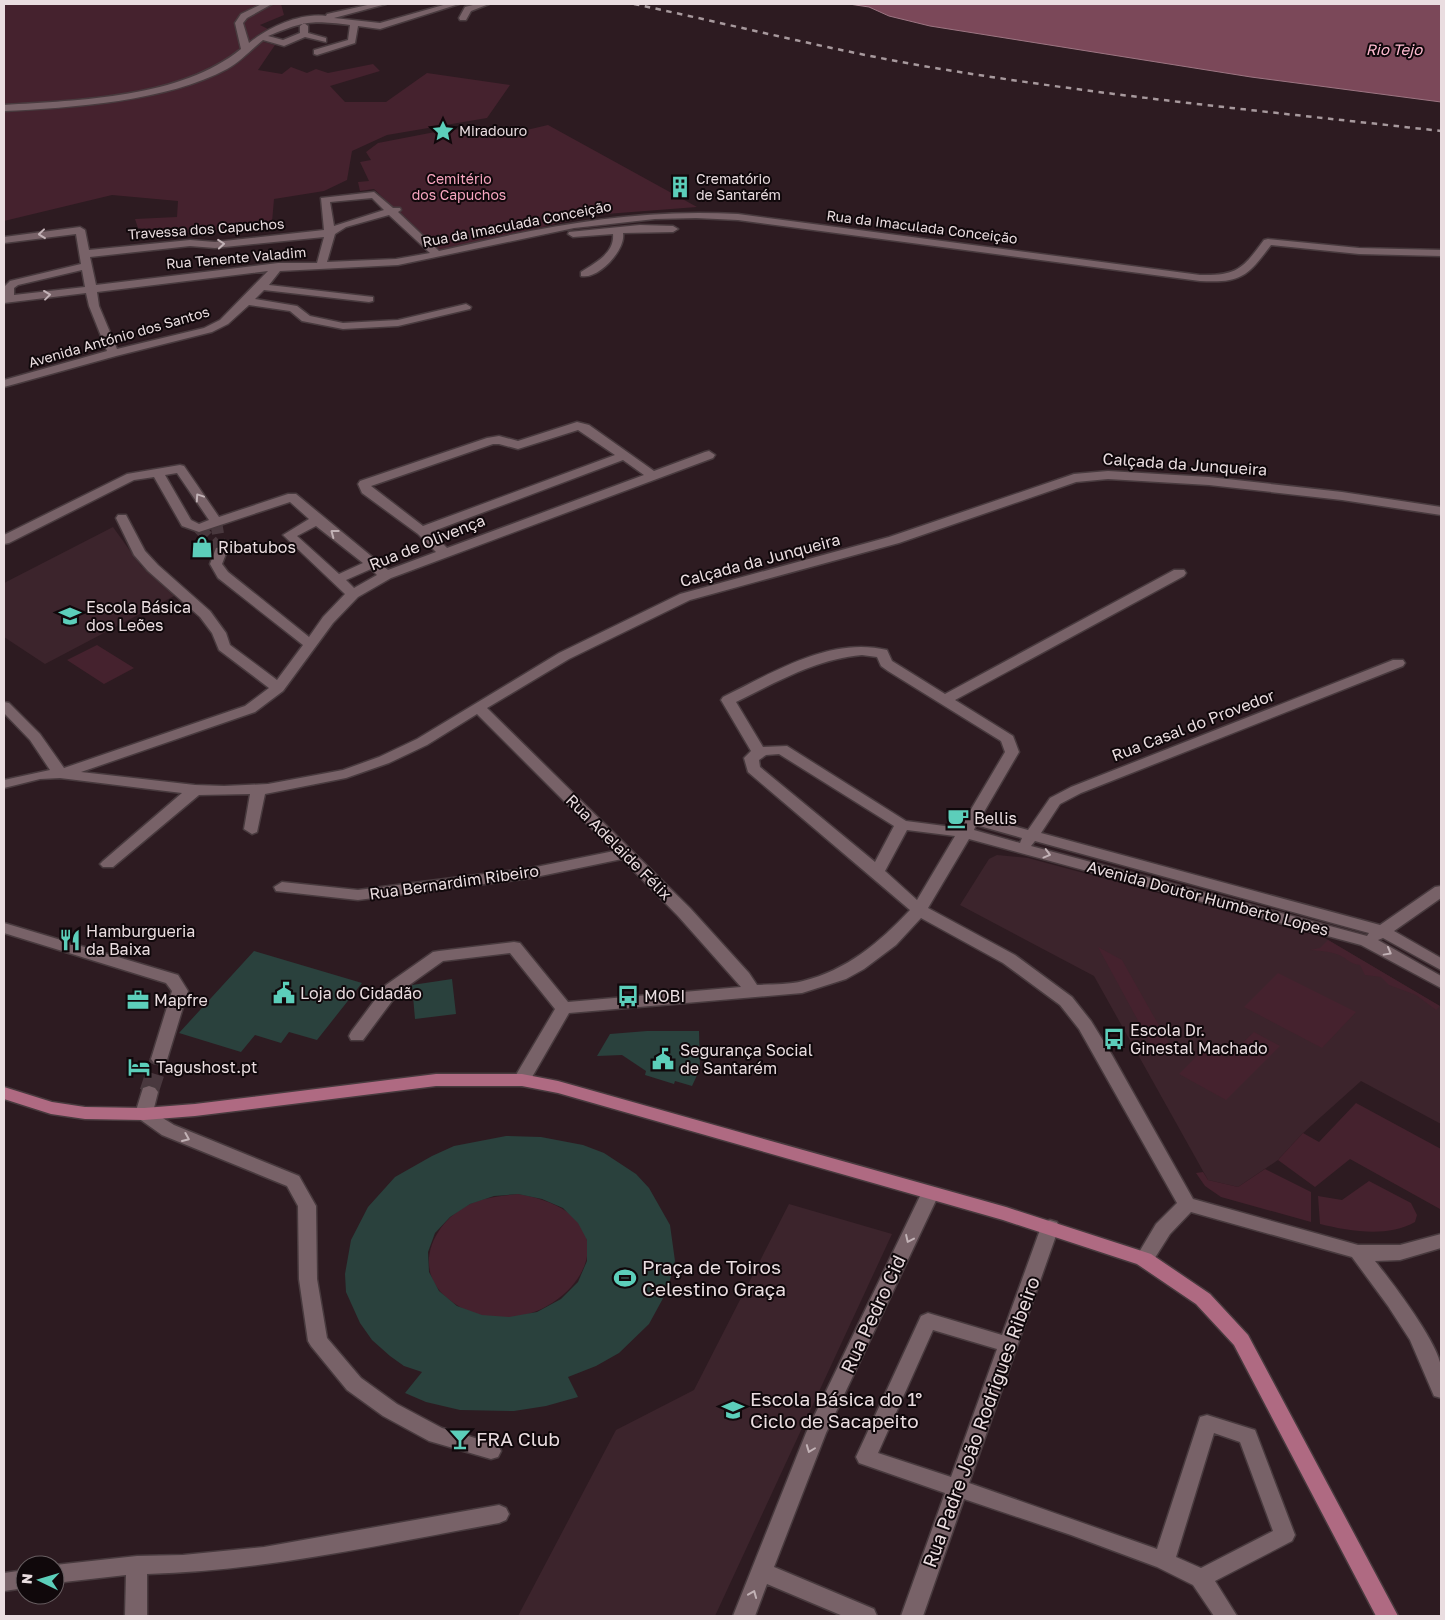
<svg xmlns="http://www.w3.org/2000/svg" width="1445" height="1620" viewBox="0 0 1445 1620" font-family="'Golos Text',sans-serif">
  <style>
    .built { fill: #3c242c }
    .green { fill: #45222e }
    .water { fill: #7b4859; stroke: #9c7582 }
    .building { fill: #2a413d; fill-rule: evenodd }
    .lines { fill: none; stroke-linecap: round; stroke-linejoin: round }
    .minor-tunnel-far2 { stroke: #49383e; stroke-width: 12; stroke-dasharray: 12 6; stroke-linecap: butt }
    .minor-tunnel-far1 { stroke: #49383e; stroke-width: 15; stroke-dasharray: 15 8; stroke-linecap: butt }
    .minor-tunnel { stroke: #49383e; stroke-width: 19; stroke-dasharray: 19 9; stroke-linecap: butt }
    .minor-casing { stroke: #483a3e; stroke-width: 3 }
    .major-casing { stroke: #483a3e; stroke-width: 3 }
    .minor { fill: #786268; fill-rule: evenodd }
    .major { fill: #af6a82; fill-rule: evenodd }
    .rail { stroke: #a7999d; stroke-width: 2.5; stroke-dasharray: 5.5 5.5; stroke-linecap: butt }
    .oneway { stroke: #c2b2b6 }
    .labels { text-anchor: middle; stroke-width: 4; stroke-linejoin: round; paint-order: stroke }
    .far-poi-label { font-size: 14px; fill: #eadde0; stroke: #10080b; text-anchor: start }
    .far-park-label { font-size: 14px; fill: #f8a6c0; stroke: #10080b }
    .far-street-label { font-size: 14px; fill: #eadde0; stroke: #10080b }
    .far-water-label { font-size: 15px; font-style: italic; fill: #febbd0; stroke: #10080b }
    .street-label { font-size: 16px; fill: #eadde0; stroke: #10080b }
    .poi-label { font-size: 16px; fill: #eadde0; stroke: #10080b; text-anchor: start }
    .near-poi-label { font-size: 19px; fill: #eadde0; stroke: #10080b; text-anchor: start }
    .near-street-label { font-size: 19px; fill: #eadde0; stroke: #10080b }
  </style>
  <rect width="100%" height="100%" fill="#2d1b21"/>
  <path class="built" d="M113 527 141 566 176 595 45 664 4 637V584L6 582Z
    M997 855 1028 858 1325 938 1441 1007V1124L1361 1081 1303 1133 1278 1160 1238 1187 1208 1180 1094 976 960 905 989 859Z
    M789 1204 892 1234 715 1616H518L616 1430 694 1390Z"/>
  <path class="green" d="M4 4H281L284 15 260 25 268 29 259 34 264 42 275 45 258 70 282 74 291 67 307 73 316 69 328 73 373 64 380 71 330 86 345 102H386L427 73 510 85 487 118 387 135 352 151 347 180 324 191 274 199 272 222 192 233 138 228 135 219 177 217 178 201 112 195 4 221Z
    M548 125 697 207 593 215 440 252 374 189 360 191 358 182 369 181 360 162 371 160 366 152 378 143 435 132 471 128 518 132Z
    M97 645 134 668 104 684 67 660Z
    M1328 940 1440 1006 1436 1010 1416 995 1389 985 1381 977 1365 975 1360 965C1350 964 1348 959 1339 955 1330 951 1320 951 1310 950L1320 948Z
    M1098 947 1122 960 1171 1047 1154 1050Z
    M1278 973 1356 1012 1322 1048 1244 1007Z
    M1254 1032 1280 1046 1226 1100 1179 1074 1206 1047 1227 1058Z
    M1356 1103 1441 1149 1440 1209 1350 1159 1315 1187 1278 1160 1303 1133 1319 1142Z
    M1265 1169 1311 1192V1222L1221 1197 1205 1186 1196 1173 1203 1172 1208 1180 1238 1187Z
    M1369 1181 1411 1203 1417 1215 1415 1222C1387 1238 1349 1231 1320 1224L1318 1196 1342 1200Z
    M518 1194C671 1220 538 1372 447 1298 411 1268 434 1221 470 1204 485 1197 502 1196 518 1194Z"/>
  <path class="water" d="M849 4H1441V102L1251 77 930 26 889 16 869 7Z"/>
  <path class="building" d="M254 951 362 983 317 1040 289 1032 281 1043 255 1035 241 1052 179 1033Z
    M452 979 456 1014 415 1019 412 985Z
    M647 1031H699L700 1069 692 1086 675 1081 674 1084 645 1075 646 1071 622 1055 597 1056 610 1034Z
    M506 1136 541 1137 583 1145 604 1153 636 1174 649 1188 670 1225 675 1261 667 1291 649 1324 619 1353 596 1366 568 1377 578 1397 546 1406 514 1411 460 1410 426 1402 405 1393 422 1372 404 1366 390 1356 372 1340 360 1323 346 1292 345 1274 351 1240 368 1207 395 1177 432 1156 454 1146ZM518 1194 542 1199 563 1208 578 1223 587 1240V1261L578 1282 561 1299 537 1312 509 1317 482 1315 457 1306 439 1291 429 1272 428 1252 435 1233 450 1217 470 1204 494 1196Z"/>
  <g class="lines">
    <path class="minor-tunnel-far2" d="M216 522 221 551
      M199 528 221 551"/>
    <path class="minor-tunnel-far1" d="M159 1062 160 1059"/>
    <path class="minor-tunnel" d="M149 1092 159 1061"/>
    <g class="minor-casing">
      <path id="minor" d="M262 4H272L247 18 243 23 249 43C269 27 299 13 326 16L327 14 372 4H386L334 18 380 23 447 4H459L380 29 358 26 355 43 317 55 314 54V50L348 40 350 25C310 20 305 21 268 36L283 40 300 33V26L304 23 308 26V33L326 38V42L305 37 284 46 263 40C252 49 240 62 227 69 168 101 71 108 4 111V105C80 100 181 98 241 49L235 23 241 14Z
        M477 4H489L471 11 466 20H460L459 18 465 7Z
        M374 192 393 208H400L401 210 398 212 439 251C542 227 632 208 738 214L1200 275C1238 276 1243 268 1264 240L1268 239 1359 248 1441 250V256L1359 254 1271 245C1247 277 1241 283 1200 281L738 220 696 218 655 219 574 228 398 265 280 271 269 285 373 297V301L369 302 264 290 255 299 297 306 310 316 343 323 398 320 466 304 471 307 470 309 398 326 343 329 302 321 290 311 249 305 228 324 212 332 116 356 4 387V380L107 351 89 306 86 293 4 303V287L10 281 81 264 76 234 4 243V237L80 227 85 230 89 250 190 240 215 242 324 230 321 198ZM372 198 384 210 334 226 330 202ZM389 215 430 253 396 259 327 262 335 234 346 227ZM324 237 317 263H278L96 285 90 257 190 246 215 248ZM82 270 85 287 14 295V288L18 285ZM268 271 220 320 204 328 117 349 99 306 97 292Z
        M640 225 673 226 678 229 673 232 623 233C626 250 598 280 581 276V272C595 263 615 253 613 234L573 237 568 234 569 232Z
        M577 422 589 425 654 471 705 452 709 451 715 455 713 458 391 578 358 597 333 623 283 691 255 712 81 772 195 785 224 786 268 784 343 770 379 757 417 739 559 653 680 594 889 537 1074 474 1108 471 1209 477 1342 492 1441 507V515L1342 500 1209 485 1108 479 1076 482 899 543 690 600 569 659 487 708 690 908 749 973 757 985C772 984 788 985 803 981 847 970 879 943 910 910L748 772 744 758 751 751 721 700 723 697C772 673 830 636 887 650L892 661 945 694 1174 570H1184L1186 573 1184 576 955 700 1013 736 1019 752 981 817 1028 830 1050 798 1071 787 1393 660H1403L1405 663 1403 666 1081 793 1060 804 1041 833 1380 925 1435 887 1441 886V898L1394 931 1441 958V970L1383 938 1378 940 1441 976V988L1361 945 969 839 928 908 1015 955 1072 997 1091 1021 1112 1055 1193 1199 1358 1245H1400L1441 1234V1248L1400 1260 1375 1261C1392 1282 1438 1342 1441 1367 1443 1377 1441 1388 1441 1398L1434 1396 1410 1340 1388 1306 1352 1257 1191 1212 1170 1234 1151 1264 1144 1266 1137 1264 1135 1259 1156 1224 1177 1203 1079 1029 1060 1005 1003 963 921 918 896 945 864 969 846 979 802 993 569 1013 528 1084 522 1086 516 1084 513 1080 555 1009 510 953 443 961 398 993 363 1040H351L349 1036 351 1032 386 985 433 952 439 951 514 942 520 943 568 1002 741 987 678 916 622 859 531 878 358 900 276 891 274 887 282 882 358 890 531 868 614 851 477 714 427 745 389 763 346 778 265 794 257 832 252 834 244 829 250 794 199 795 113 867H103L100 864 103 861 182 793 60 778 40 779 4 788V780L50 770 30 740 4 713V702L9 703 40 734 64 768 245 706 269 688 219 650 212 633 200 617 148 571 134 555 116 518 118 515H126L145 551 158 565 210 611 226 633 230 645 277 680 303 645 218 578 210 564 216 548 221 547 227 551 222 564 228 572 309 637 323 617 345 594 283 535 309 519 290 502 199 532 182 526 154 477 134 480 9 543 4 544V535L127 474 180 465 184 466 219 517 288 494H296L388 570 436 552 418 534 362 493 358 484 360 481 487 438 499 436 518 441ZM578 430 615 455 423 526 371 486 493 444H499L518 449ZM623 460 644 475 447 548 431 532ZM177 473 209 520 199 524 191 520 165 475ZM316 526 363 563 339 574 297 536ZM371 569 377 575 354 588 346 580ZM862 655 877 657 881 666 888 671 1001 741 1005 752 960 828 906 821 787 746 763 747 736 702C777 682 816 659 862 655ZM779 754 894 826 875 862 760 767 759 760 766 755ZM976 825 1022 838 1020 843 974 830ZM907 830 955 836 917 900 885 871ZM1035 841 1369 933 1367 936 1031 846Z
        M4 923 178 975 188 991 166 1063H154L151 1059 172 991 166 983 4 933Z
        M149 1086 155 1088 158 1092 153 1112 174 1125 299 1176 316 1206 317 1279 327 1338 361 1378 397 1404 442 1428 498 1445 501 1451 498 1457 491 1459 429 1441 383 1416 347 1390 311 1346 308 1341 299 1279 298 1206 287 1186 162 1135 138 1118 135 1114 143 1088Z
        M930 1187 936 1189 939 1194 826 1433 774 1567 874 1609 877 1616H843L767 1584 755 1616H733L806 1433 921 1194 924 1189Z
        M1050 1220 1057 1222 1059 1227 969 1483 1157 1549 1200 1417 1207 1415 1255 1430 1295 1535 1292 1541 1215 1581 1237 1616H1214L1193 1585 1157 1567 1071 1535 964 1499 923 1616H901L945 1493 859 1463 856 1457 921 1316 928 1313 1002 1335 1041 1227 1043 1222ZM933 1330 997 1349 951 1477 878 1453ZM1214 1433 1240 1442 1273 1531 1201 1568 1176 1557Z
        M499 1505 506 1508 509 1514 506 1520 499 1523C383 1544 266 1571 147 1574V1616H125L126 1575 55 1583V1565L137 1556 183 1555 264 1547Z
        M25 1570V1588L4 1591V1573Z"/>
    </g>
    <g class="major-casing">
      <path id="major" d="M436 1074H522L558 1081 1006 1207 1151 1254 1210 1294 1248 1335 1398 1616H1376L1234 1345 1196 1304 1137 1264 1003 1220 558 1093 522 1086H436L195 1116 144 1120 85 1119 51 1114 4 1099V1087L52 1102 85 1107 144 1108 195 1104Z"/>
    </g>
    <use href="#minor" class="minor"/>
    <use href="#major" class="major"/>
    <path class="rail" d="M634 4C734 25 834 51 935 68 1103 96 1272 112 1441 131"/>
  </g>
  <defs><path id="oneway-chevron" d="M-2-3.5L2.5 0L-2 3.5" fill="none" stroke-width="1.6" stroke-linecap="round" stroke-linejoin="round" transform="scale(1.25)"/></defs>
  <g class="oneway">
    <use href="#oneway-chevron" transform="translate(42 234) rotate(174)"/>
    <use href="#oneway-chevron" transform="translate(221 244) rotate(-5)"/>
    <use href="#oneway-chevron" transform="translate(47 295) rotate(-7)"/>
    <use href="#oneway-chevron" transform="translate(199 497) rotate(-124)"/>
    <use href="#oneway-chevron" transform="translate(334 533) rotate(-143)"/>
    <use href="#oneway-chevron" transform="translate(1047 854) rotate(15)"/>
    <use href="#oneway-chevron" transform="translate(1388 952) rotate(29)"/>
    <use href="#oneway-chevron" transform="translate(186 1138) rotate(23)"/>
    <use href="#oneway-chevron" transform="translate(909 1239) rotate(115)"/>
    <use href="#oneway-chevron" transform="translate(810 1449) rotate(111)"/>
    <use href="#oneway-chevron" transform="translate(753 1594) rotate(-68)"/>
  </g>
  <defs>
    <g id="sight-bare" transform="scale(1.725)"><path d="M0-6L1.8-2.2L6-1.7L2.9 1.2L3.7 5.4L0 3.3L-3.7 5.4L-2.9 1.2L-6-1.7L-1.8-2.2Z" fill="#5cceba" stroke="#10080b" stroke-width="2.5" paint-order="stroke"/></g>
    <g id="building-bare" transform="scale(1.725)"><path d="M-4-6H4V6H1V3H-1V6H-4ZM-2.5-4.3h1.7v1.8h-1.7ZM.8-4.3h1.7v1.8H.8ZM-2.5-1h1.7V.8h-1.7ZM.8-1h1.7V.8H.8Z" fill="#5cceba" stroke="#10080b" stroke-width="2.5" paint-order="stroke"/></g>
    <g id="shop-bare" transform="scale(1.725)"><path d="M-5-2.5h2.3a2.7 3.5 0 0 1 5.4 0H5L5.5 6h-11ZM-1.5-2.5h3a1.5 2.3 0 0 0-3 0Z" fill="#5cceba" stroke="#10080b" stroke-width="2.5" paint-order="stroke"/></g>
    <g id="school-bare" transform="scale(1.725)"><path d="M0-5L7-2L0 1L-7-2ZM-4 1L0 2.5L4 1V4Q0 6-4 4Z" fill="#5cceba" stroke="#10080b" stroke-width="2.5" paint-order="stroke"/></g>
    <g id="cafe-bare" transform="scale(1.725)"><path d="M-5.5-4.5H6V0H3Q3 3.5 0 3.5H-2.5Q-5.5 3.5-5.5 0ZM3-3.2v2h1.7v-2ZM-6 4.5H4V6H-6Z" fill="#5cceba" stroke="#10080b" stroke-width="2.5" paint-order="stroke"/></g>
    <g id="restaurant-bare" transform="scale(1.725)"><path d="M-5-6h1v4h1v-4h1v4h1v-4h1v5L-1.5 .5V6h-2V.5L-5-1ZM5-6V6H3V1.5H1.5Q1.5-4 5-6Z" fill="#5cceba" stroke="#10080b" stroke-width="2.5" paint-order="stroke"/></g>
    <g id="civic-bare" transform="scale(1.725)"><path d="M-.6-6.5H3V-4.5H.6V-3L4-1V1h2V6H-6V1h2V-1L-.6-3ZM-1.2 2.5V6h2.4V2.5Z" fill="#5cceba" stroke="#10080b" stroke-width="2.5" paint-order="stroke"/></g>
    <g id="bus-bare" transform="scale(1.725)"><path d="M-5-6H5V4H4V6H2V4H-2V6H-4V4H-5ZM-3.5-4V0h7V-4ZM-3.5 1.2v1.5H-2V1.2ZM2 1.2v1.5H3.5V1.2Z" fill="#5cceba" stroke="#10080b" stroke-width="2.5" paint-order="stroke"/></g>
    <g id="office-bare" transform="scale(1.725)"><path d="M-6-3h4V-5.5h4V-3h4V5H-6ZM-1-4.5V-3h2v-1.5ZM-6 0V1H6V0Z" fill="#5cceba" stroke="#10080b" stroke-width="2.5" paint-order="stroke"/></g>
    <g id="hotel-bare" transform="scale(1.725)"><path d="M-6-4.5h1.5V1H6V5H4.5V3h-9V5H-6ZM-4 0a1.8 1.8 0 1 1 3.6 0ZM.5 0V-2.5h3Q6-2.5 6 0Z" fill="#5cceba" stroke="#10080b" stroke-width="2.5" paint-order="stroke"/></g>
    <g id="stadium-bare" transform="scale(1.725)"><path d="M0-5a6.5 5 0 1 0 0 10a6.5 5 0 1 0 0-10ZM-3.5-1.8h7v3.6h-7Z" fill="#5cceba" stroke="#10080b" stroke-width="2.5" paint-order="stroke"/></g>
    <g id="bar-bare" transform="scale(1.725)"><path d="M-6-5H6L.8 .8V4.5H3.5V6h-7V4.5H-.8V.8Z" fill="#5cceba" stroke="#10080b" stroke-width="2.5" paint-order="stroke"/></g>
  </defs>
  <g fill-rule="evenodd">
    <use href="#sight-bare" x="443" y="131"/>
    <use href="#building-bare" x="680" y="187"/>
    <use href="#shop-bare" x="202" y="547"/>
    <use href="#school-bare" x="70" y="616"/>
    <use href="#cafe-bare" x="958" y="818"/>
    <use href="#restaurant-bare" x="70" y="940"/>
    <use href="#civic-bare" x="284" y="993"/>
    <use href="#bus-bare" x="628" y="996"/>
    <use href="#office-bare" x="138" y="1000"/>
    <use href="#bus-bare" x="1114" y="1039"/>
    <use href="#civic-bare" x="663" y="1059"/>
    <use href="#hotel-bare" x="139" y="1067"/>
    <use href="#stadium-bare" x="625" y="1278"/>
    <use href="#school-bare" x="733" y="1410"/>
    <use href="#bar-bare" x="460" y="1439"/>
  </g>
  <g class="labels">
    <g class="far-poi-label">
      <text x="459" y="136">Miradouro</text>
      <text x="696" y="184">Crematório<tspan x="696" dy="16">de Santarém</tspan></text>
    </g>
    <g class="far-park-label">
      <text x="459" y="184">Cemitério<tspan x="459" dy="16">dos Capuchos</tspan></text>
    </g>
    <g class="far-street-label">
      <text transform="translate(517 224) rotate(-11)" y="5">Rua da Imaculada Conceição</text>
      <text transform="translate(922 227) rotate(7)" y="5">Rua da Imaculada Conceição</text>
      <text transform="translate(206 229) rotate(-4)" y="5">Travessa dos Capuchos</text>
      <text transform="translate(236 258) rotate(-5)" y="5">Rua Tenente Valadim</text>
      <text transform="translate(119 337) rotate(-16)" y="5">Avenida António dos Santos</text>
    </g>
    <g class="far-water-label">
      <text x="1394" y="55">Rio Tejo</text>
    </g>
    <g class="street-label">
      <text transform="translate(1185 464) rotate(4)" y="6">Calçada da Junqueira</text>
      <text transform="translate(427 542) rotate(-22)" y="6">Rua de Olivença</text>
      <text transform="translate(760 560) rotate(-15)" y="6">Calçada da Junqueira</text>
      <text transform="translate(1193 725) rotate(-21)" y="6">Rua Casal do Provedor</text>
      <text transform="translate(619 847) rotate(45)" y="6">Rua Adelaide Félix</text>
      <text transform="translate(454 882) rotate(-8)" y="6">Rua Bernardim Ribeiro</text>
      <text transform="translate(1208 898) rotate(15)" y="6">Avenida Doutor Humberto Lopes</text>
    </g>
    <g class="poi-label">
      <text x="218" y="553">Ribatubos</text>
      <text x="86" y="613">Escola Básica<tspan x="86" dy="18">dos Leões</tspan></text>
      <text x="974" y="824">Bellis</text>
      <text x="86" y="937">Hamburgueria<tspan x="86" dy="18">da Baixa</tspan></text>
      <text x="300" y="999">Loja do Cidadão</text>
      <text x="644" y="1002">MOBI</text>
      <text x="154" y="1006">Mapfre</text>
      <text x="1130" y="1036">Escola Dr.<tspan x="1130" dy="18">Ginestal Machado</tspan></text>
      <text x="680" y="1056">Segurança Social<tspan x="680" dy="18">de Santarém</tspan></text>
      <text x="156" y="1073">Tagushost.pt</text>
    </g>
    <g class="near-poi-label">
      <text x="642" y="1274">Praça de Toiros<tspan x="642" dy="22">Celestino Graça</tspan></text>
      <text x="750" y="1406">Escola Básica do 1°<tspan x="750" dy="22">Ciclo de Sacapeito</tspan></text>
      <text x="476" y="1446">FRA Club</text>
    </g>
    <g class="near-street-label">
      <text transform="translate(873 1314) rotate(-65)" y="7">Rua Pedro Cid</text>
      <text transform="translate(981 1422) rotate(-70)" y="7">Rua Padre João Rodrigues Ribeiro</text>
    </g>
  </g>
  <rect width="1445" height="1620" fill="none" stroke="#eadde0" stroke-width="10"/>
  <g transform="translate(40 1580) rotate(275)"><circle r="24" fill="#10080b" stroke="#675d60"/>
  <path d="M0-4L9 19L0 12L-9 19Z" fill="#5cceba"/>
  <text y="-8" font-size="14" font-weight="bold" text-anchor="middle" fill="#eadde0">N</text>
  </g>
</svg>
